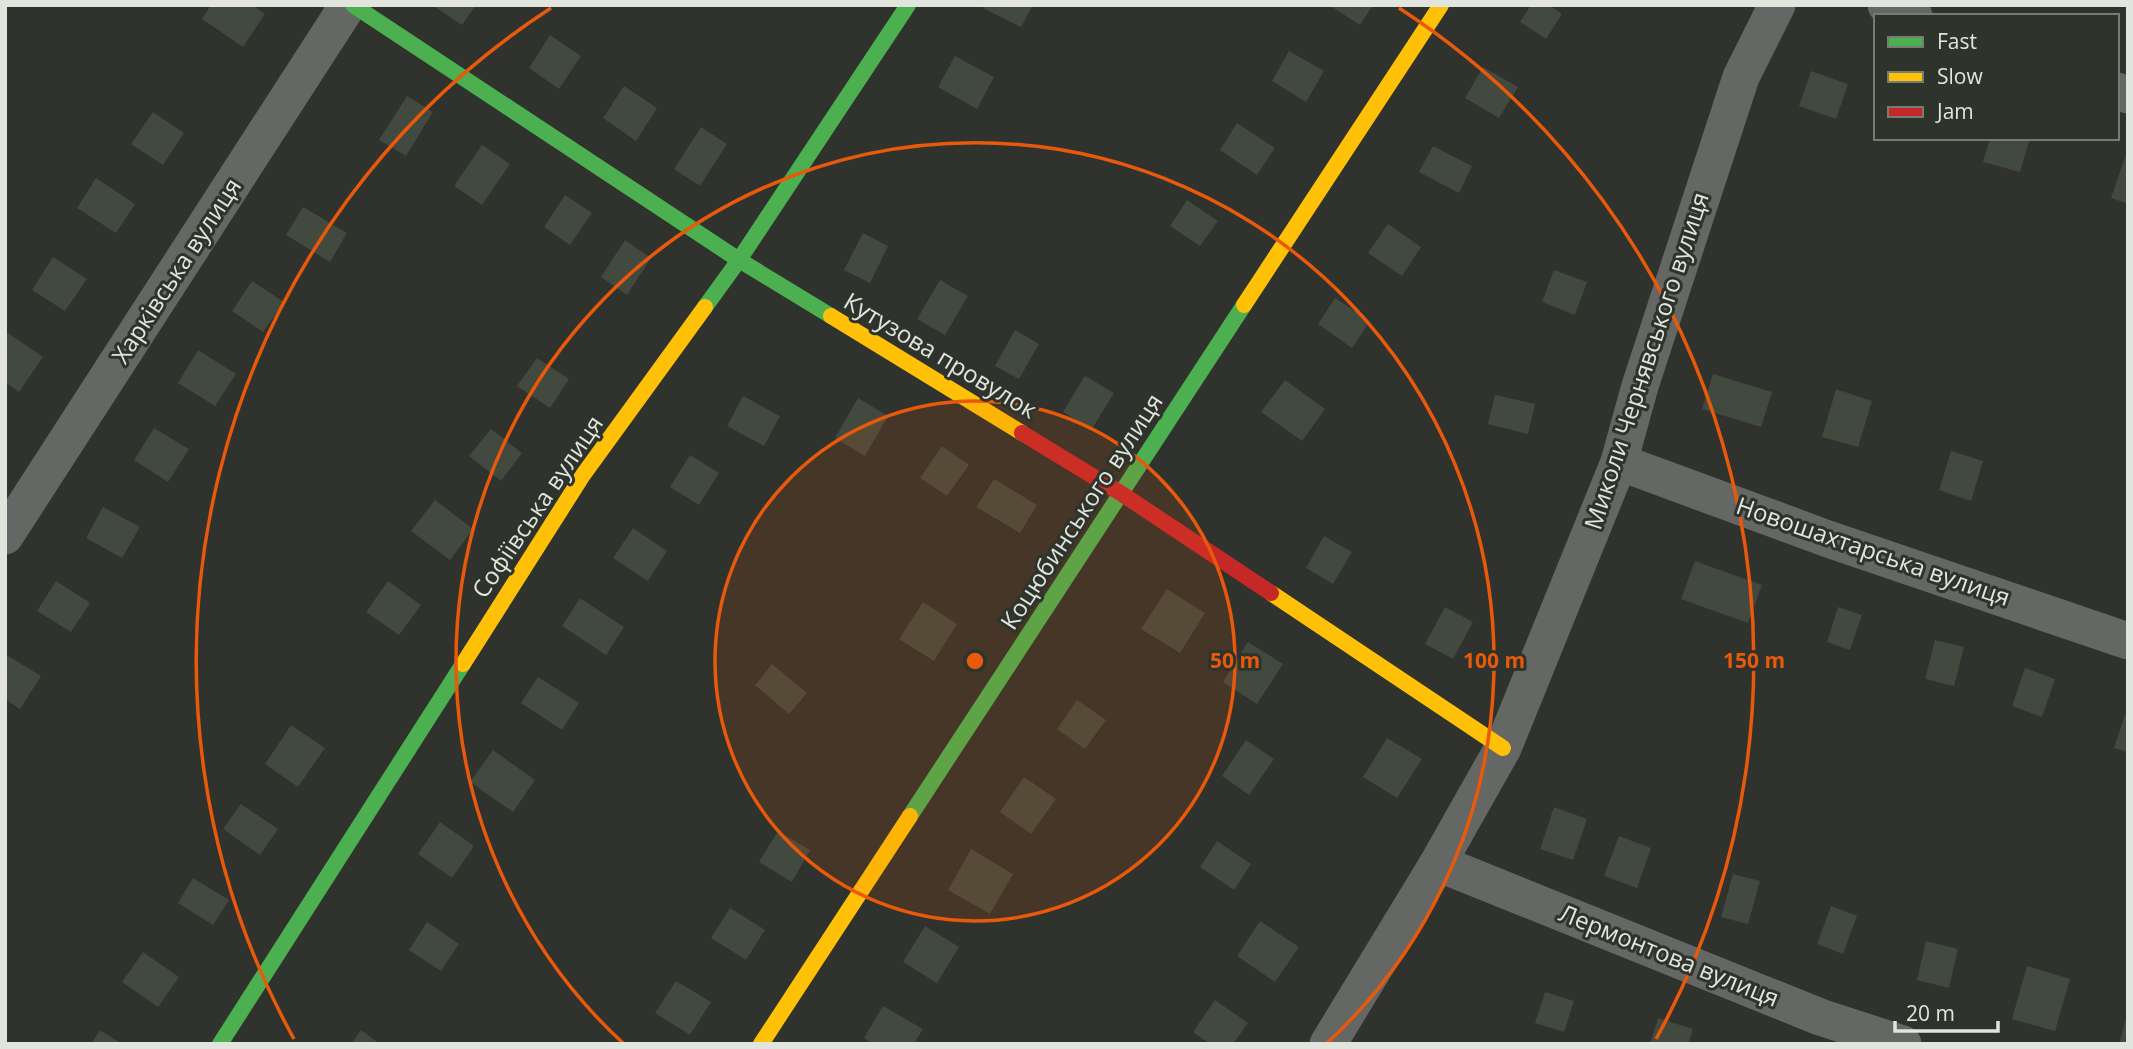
<svg xmlns="http://www.w3.org/2000/svg" width="2133" height="1049" viewBox="0 0 2133 1049" font-family="'Open Sans',sans-serif">
  <style>
    .building { fill: #42493e }
    .lines { fill: none; stroke-linecap: round; stroke-linejoin: round }
    .street { stroke: #656765; stroke-width: 37 }
    .fast { stroke: #4caf50; stroke-width: 16 }
    .slow { stroke: #ffc107; stroke-width: 16 }
    .jam { stroke: #c62828; stroke-width: 16 }
    .ring { fill: none; stroke: #e8590c; stroke-width: 3.5 }
    .labels { text-anchor: middle; stroke-width: 6; stroke-linejoin: round; paint-order: stroke }
    .street-label { font-size: 24px; fill: #e1e5de; stroke: #2e342b }
    .centre { fill: #e8590c; stroke: #2e342b; stroke-width: 3.5 }
    .ring-label { font-size: 21px; text-anchor: middle; font-weight: bold; fill: #e8590c; stroke: #2e342b; stroke-width: 6; stroke-linejoin: round; paint-order: stroke }
  </style>
  <rect width="100%" height="100%" fill="#2f322d"/>
  <path class="building" d="M211 5H252L265 14 243 47 202 19Z
    M432 5H476L462 25Z
    M984 5H1033L1021 27 983 8Z
    M1329 5H1373L1360 25Z
    M1531 5H1549L1562 14 1546 39 1520 22Z
    M550 35 581 56 559 89 529 68Z
    M1289 51 1324 71 1306 102 1272 81Z
    M955 56 994 77 977 109 938 87Z
    M1483 67 1518 87 1499 118 1465 98Z
    M1811 71 1848 84 1836 119 1799 106Z
    M624 86 657 108 636 141 603 118Z
    M407 96 433 112 406 156 379 140Z
    M153 112 184 133 163 165 131 144Z
    M1237 123 1275 148 1257 175 1220 150Z
    M701 127 727 144 700 186 674 169Z
    M1990 138H2030L2020 172 1983 162Z
    M482 145 510 164 482 205 454 186Z
    M1433 146 1472 166 1459 193 1419 172Z
    M2128 148V204L2111 198Z
    M96 178 135 204 116 233 77 208Z
    M565 195 592 213 570 245 544 227Z
    M1187 200 1218 221 1200 246 1170 226Z
    M303 207 347 233 330 262 286 235Z
    M1388 224 1421 247 1402 276 1368 253Z
    M863 233 888 246 870 283 844 270Z
    M625 240 651 258 627 295 601 277Z
    M53 257 87 279 65 311 32 290Z
    M1554 270 1587 282 1575 315 1542 302Z
    M940 280 968 296 945 335 917 319Z
    M252 281 284 302 263 332 232 311Z
    M1335 298 1370 321 1352 348 1318 324Z
    M1015 330 1039 344 1019 379 995 366Z
    M8 333 43 357 19 392 5 382V337Z
    M198 350 236 374 215 406 178 383Z
    M537 358 569 379 550 408 517 386Z
    M1713 374 1772 392 1761 427 1702 409Z
    M1085 376 1114 393 1092 429 1063 412Z
    M1285 380 1325 409 1302 441 1261 412Z
    M1836 389 1872 401 1858 447 1822 437Z
    M1495 395 1535 404 1528 434 1488 424Z
    M743 396 780 416 764 446 727 426Z
    M858 398 888 416 865 456 835 438Z
    M154 428 189 449 168 482 134 460Z
    M491 429 522 453 501 481 469 456Z
    M942 446 969 465 947 496 920 478Z
    M1951 451 1983 461 1971 501 1939 490Z
    M690 455 719 473 699 505 670 487Z
    M994 479 1037 505 1020 533 976 507Z
    M435 500 473 529 450 560 411 531Z
    M103 507 140 527 122 558 86 538Z
    M633 528 667 551 648 581 613 558Z
    M1324 536 1352 552 1333 584 1306 568Z
    M1695 561 1762 585 1748 623 1681 599Z
    M56 581 90 603 71 632 37 611Z
    M388 581 421 605 399 635 366 612Z
    M1167 589 1205 613 1180 653 1141 629Z
    M580 598 624 627 606 655 562 626Z
    M923 602 957 624 934 661 899 639Z
    M1445 607 1473 622 1453 659 1425 644Z
    M1838 607 1862 615 1850 650 1827 642Z
    M1935 640 1964 647 1954 686 1925 679Z
    M1248 642 1283 664 1257 704 1223 682Z
    M5 654 41 676 20 709 5 699Z
    M772 664 807 693 789 714 755 685Z
    M2025 668 2055 679 2042 717 2012 706Z
    M538 677 579 703 562 730 521 703Z
    M1077 700 1106 720 1085 749 1057 729Z
    M2127 709H2128V752L2114 748Z
    M291 725 325 748 298 787 265 764Z
    M1387 738 1422 759 1397 798 1363 777Z
    M1246 740 1274 759 1249 795 1222 776Z
    M493 750 535 780 513 812 470 782Z
    M1024 777 1056 799 1031 834 1000 812Z
    M241 804 278 829 260 855 223 829Z
    M1554 807 1587 819 1573 860 1540 849Z
    M440 822 474 846 452 878 418 854Z
    M778 831 810 850 792 882 759 862Z
    M1619 836 1651 848 1637 888 1604 876Z
    M1217 841 1251 864 1234 890 1200 867Z
    M971 849 1013 874 990 914 948 890Z
    M1733 874 1760 881 1748 924 1721 917Z
    M193 878 229 900 213 925 178 903Z
    M1831 906 1857 916 1843 954 1817 944Z
    M730 908 765 930 746 960 711 938Z
    M1260 921 1299 947 1275 982 1237 956Z
    M427 922 459 944 441 971 409 950Z
    M925 926 959 947 937 983 903 962Z
    M1926 941 1958 949 1949 988 1917 980Z
    M143 952 179 977 158 1007 122 982Z
    M2027 966 2070 979 2055 1031 2012 1019Z
    M676 981 711 1002 690 1035 655 1013Z
    M1545 992 1574 1001 1564 1032 1535 1023Z
    M1215 1000 1248 1023 1233 1044H1210L1193 1032Z
    M883 1006 923 1029 914 1044H873L864 1038Z
    M2127 1015 2128 1044H2119Z
    M1658 1018 1693 1029 1688 1044H1650Z
    M100 1030 122 1044H91Z
    M361 1030 380 1044H351Z"/>
  <g class="lines">
    <path class="street" d="M1886 5 1914 16
      M2117 91 2128 95
      M1619 462 1828 539 2128 641
      M5 536 348 5
      M1438 863 1820 1017 1903 1044
      M1328 1044 1438 863 1503 748 1619 462 1640 386 1741 77 1777 5"/>
    <path class="fast" d="M353 5 739 260 831 316
      M705 307 739 260 908 5
      M910 816 1244 305
      M220 1044 463 664"/>
    <path class="slow" d="M1244 305 1441 5
      M831 316 1022 433
      M1271 593 1503 748
      M463 664 583 475 705 307
      M761 1044 910 816"/>
    <path class="jam" d="M1022 433 1122 494 1271 593"/>
  </g>
  <circle cx="975" cy="661" r="260" fill="#e8590c" fill-opacity=".12"/>
  <g class="ring">
    <circle cx="975" cy="661" r="260"/>
    <path d="M624 1044A519 519 0 1 1 1326 1044"/>
    <path d="M294 1039A779 779 0 0 1 551 8M1399 8A779 779 0 0 1 1656 1039"/>
  </g>
  <g class="labels">
    <g class="street-label">
      <text transform="translate(177 271) rotate(-57)" y="8">Харківська вулиця</text>
      <text transform="translate(940 356) rotate(31)" y="8">Кутузова провулок</text>
      <text transform="translate(1647 361) rotate(-72)" y="8">Миколи Чернявського вулиця</text>
      <text transform="translate(538 507) rotate(-56)" y="8">Софіївська вулиця</text>
      <text transform="translate(1082 512) rotate(-57)" y="8">Коцюбинського вулиця</text>
      <text transform="translate(1873 552) rotate(19)" y="8">Новошахтарська вулиця</text>
      <text transform="translate(1669 956) rotate(22)" y="8">Лермонтова вулиця</text>
    </g>
  </g>
  <circle cx="975" cy="661" r="10" class="centre"/>
  <g class="ring-label">
    <text x="1235" y="668">50 m</text>
    <text x="1494" y="668">100 m</text>
    <text x="1754" y="668">150 m</text>
  </g>
  <rect width="2133" height="1049" fill="none" stroke="#e1e5de" stroke-width="14"/>
  <rect x="1874" y="14" width="245" height="126" fill="#2e342b" stroke="#767b73" stroke-width="2"/>
  <rect x="1888" y="37" width="35" height="10" fill="#4caf50" stroke="#767b73" stroke-width="2"/>
  <text x="1937" y="49" font-size="21" fill="#e1e5de">Fast</text>
  <rect x="1888" y="72" width="35" height="10" fill="#ffc107" stroke="#767b73" stroke-width="2"/>
  <text x="1937" y="84" font-size="21" fill="#e1e5de">Slow</text>
  <rect x="1888" y="107" width="35" height="10" fill="#c62828" stroke="#767b73" stroke-width="2"/>
  <text x="1937" y="119" font-size="21" fill="#e1e5de">Jam</text>
  <path d="M1895 1021v10h103v-10" fill="none" stroke="#e1e5de" stroke-width="3.5"/>
  <text x="1906" y="1021" font-size="21" fill="#e1e5de" stroke="#2e342b" stroke-width="5" paint-order="stroke">20 m</text>
</svg>
